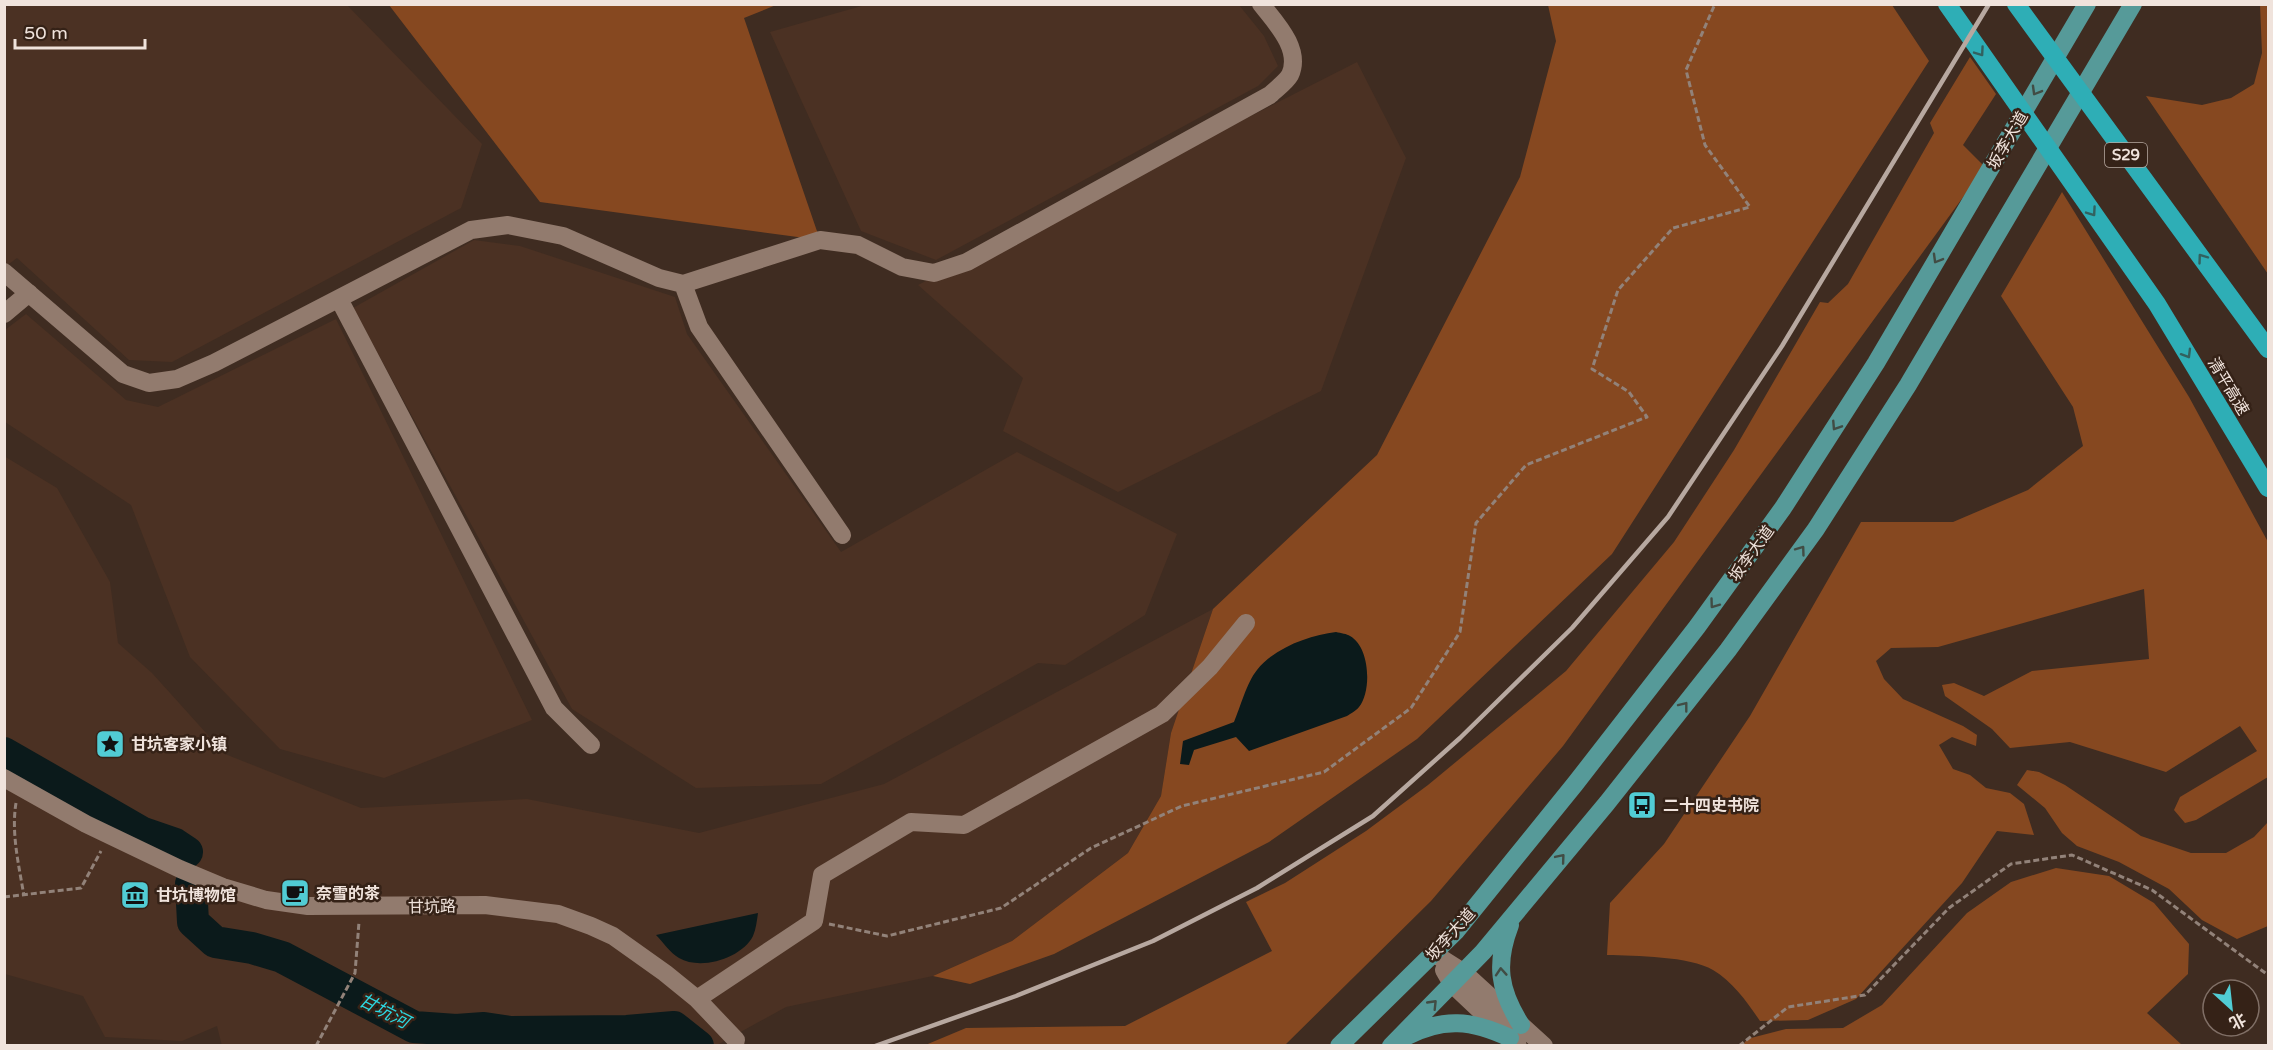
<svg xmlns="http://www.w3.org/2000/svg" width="2273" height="1050" viewBox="0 0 2273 1050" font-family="'Varela Round','Noto Sans SC',sans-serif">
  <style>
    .built { fill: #4b3123 }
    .forest { fill: #864820 }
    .water { fill: #0b1a1b }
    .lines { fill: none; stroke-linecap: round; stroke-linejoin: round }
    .river { stroke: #0b1a1b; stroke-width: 32 }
    .path { stroke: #928279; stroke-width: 3; stroke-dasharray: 6 3; stroke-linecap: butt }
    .minor { stroke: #927b6e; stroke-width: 18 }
    .major { stroke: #569a99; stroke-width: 18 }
    .highway { stroke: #2eaeb6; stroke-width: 18 }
    .rail { stroke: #b7a8a0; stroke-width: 4.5 }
    .oneway { stroke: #32615f }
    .oneway2 { stroke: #414c44 }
    .labels { text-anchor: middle; stroke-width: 5; stroke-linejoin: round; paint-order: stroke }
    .shield { fill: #352217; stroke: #b8a9a1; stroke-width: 1.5 }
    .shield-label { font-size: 15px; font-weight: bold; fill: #f0e3dc }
    .street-label { font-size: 16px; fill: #f0e3dc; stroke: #352217 }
    .poi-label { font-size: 16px; font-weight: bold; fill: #f0e3dc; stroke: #352217; text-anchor: start }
    .water-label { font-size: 18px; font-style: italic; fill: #2cd8e2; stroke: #352217 }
  </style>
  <rect width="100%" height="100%" fill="#3f2c21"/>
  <path class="built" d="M5 5H347L482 144 461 208 172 362 129 360 17 258 5 267Z
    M865 5H1239L1264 36 1278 66 1258 86 936 260 861 231 770 32Z
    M1357 62 1406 158 1321 391 1118 492 1003 431 1023 378 918 285Z
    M474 240 520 246 675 297 687 334 841 552 1017 452 1177 534 1145 615 1065 665 1038 663 821 784 696 788 572 709 353 308Z
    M26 314 126 400 158 407 336 319 532 720 384 778 280 749 190 657 131 505 5 422V330Z
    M4 456 57 488 110 582 118 643 152 673 225 754 361 808 527 799 699 833 884 784 1213 609 1171 733 1161 796 1128 853 1012 941 933 976 786 1007 717 1045 222 1046 217 1026 182 1041 105 1037 83 996 5 974Z"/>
  <path class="forest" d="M389 5H776L744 18 820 240 540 202Z
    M1548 5H1892L1929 61 1612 554 1417 739 1269 842 1054 954 970 984 933 976 1012 941 1128 853 1161 796 1171 733 1213 609 1377 455 1520 177 1556 41Z
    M2260 5H2268V274L2146 96 2202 105 2231 98 2254 84 2262 53Z
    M1970 57 1996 94 1963 145 1985 167 1563 746 1431 901 1285 1045 923 1046 966 1028 1125 1026 1272 951 1246 902 1285 883 1366 831 1428 785 1566 671 1674 542 1734 450 1820 302 1828 303 1848 284 1934 133 1930 123Z
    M2062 192 2189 397 2268 542V777L2196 820 2185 823 2174 810 2180 797 2257 751 2240 726 2166 772 2070 742 2010 748 1992 729 1945 696 1942 685 1954 683 1984 696 2032 671 2149 659 2144 589 1938 647 1891 648 1876 661 1884 679 1903 699 1963 726 1977 735 1976 746 1952 737 1939 745 1953 769 1970 775 1986 788 2010 793 2024 804 2034 835 1997 831 1962 883 1856 999 1808 1020 1760 1021C1747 1002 1733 982 1713 970 1690 956 1635 956 1607 955L1610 903 1664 844 1750 716 1861 522H1953L2028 490 2083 446 2073 407 2001 296Z
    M2027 770 2039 772 2065 785 2141 836 2191 853H2226L2254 837 2268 822V926L2237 939 2202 920 2169 889 2119 862 2077 846 2062 833 2045 808 2017 785Z
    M2056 868 2109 876 2154 903 2189 944 2188 974 2147 1013 2182 1045H1743L1747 1039 1786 1029 1843 1028 1882 1005 1967 913 2011 882Z"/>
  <path class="water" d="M1336 632C1341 633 1347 634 1350 636 1370 647 1372 691 1359 707 1356 711 1350 714 1347 716L1249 751 1236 737 1194 750 1189 765 1180 764 1183 741 1234 722C1240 708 1247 682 1257 670 1274 648 1310 635 1336 632Z
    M758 913C757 920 756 929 753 936 742 958 701 971 679 958 670 953 663 942 656 935Z"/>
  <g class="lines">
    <path class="river" d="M4 753 143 833 175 844 187 852
      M191 884 193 922 215 942 252 948 282 957 414 1027 456 1030 484 1028 511 1032 627 1031 674 1027 698 1046"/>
    <path class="path" d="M16 803C11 833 19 866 24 896
      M4 897 81 888 101 851
      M829 924 887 936 1001 908 1091 848 1182 806 1324 772 1411 708 1460 632 1476 523 1526 465 1647 417 1629 392 1592 369 1618 290 1673 228 1750 207 1705 145 1686 70 1715 4
      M316 1046 355 973 359 922
      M1739 1046 1788 1007 1865 995 1949 908 2011 864 2072 855 2152 890 2268 975"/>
    <path class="minor" d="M4 272 123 374 149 383 177 379 214 363 471 230 508 225 563 236 659 278 683 284 820 240 858 245 902 267 934 273 967 262 1270 95C1276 89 1286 82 1290 75 1302 49 1275 22 1261 4
      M683 284 699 327 842 535
      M339 299 554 708 591 745
      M4 314 29 293
      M4 778 86 824 180 869 223 887 266 900 308 906 485 905 558 914 591 926 613 936 665 973 697 999 736 1040
      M1433 953 1463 972 1544 1046
      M1444 970 1452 984 1518 1046
      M697 999 814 921 822 875 911 822 964 825 1162 714 1210 667 1246 623"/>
    <path class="major" d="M1510 925C1495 964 1499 990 1521 1025
      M1405 1037C1443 1017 1472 1020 1510 1038
      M1339 1046 1456 931 1575 784 1697 627 1783 508 1876 363 2087 4
      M1391 1046 1483 952 1607 803 1728 650 1816 529 1908 385 2133 4"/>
    <path class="highway" d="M1947 4 2157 304 2268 488
      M2016 4 2268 349"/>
    <path class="rail" d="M875 1046 1016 996 1153 941 1257 888 1373 816 1460 738 1572 628 1668 517 1782 346 1989 4"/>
  </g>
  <defs><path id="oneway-chevron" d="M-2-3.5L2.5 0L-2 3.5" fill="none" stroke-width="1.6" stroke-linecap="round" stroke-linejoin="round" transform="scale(1.5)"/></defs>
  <g class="oneway">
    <use href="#oneway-chevron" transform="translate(1980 52) rotate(55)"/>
    <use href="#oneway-chevron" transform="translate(2092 212) rotate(55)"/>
    <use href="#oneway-chevron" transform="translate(2202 258) rotate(-126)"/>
    <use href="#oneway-chevron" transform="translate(2187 354) rotate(59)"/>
  </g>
  <g class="oneway2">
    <use href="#oneway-chevron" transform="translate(2036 91) rotate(120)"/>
    <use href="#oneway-chevron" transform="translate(1937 259) rotate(120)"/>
    <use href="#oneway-chevron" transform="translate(1836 426) rotate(123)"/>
    <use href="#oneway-chevron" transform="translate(1801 550) rotate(-54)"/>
    <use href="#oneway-chevron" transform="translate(1714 604) rotate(126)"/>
    <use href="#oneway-chevron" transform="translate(1684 706) rotate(-52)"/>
    <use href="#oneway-chevron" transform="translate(1561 858) rotate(-50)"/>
    <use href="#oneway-chevron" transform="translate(1501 972) rotate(-94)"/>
    <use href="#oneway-chevron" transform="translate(1433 1004) rotate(-46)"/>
  </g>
  <defs>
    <g id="sight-square" transform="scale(1.5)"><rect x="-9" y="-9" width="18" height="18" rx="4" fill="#51ccd4" stroke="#352217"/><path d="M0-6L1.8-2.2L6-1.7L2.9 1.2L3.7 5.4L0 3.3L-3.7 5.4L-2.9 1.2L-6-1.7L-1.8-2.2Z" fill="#111"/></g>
    <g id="bus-square" transform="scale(1.5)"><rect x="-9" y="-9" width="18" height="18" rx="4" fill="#51ccd4" stroke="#352217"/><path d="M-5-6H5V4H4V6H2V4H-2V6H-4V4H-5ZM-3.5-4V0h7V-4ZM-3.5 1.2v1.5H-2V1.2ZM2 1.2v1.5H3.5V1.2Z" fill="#111"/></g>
    <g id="cafe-square" transform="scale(1.5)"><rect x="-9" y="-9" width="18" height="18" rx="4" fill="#51ccd4" stroke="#352217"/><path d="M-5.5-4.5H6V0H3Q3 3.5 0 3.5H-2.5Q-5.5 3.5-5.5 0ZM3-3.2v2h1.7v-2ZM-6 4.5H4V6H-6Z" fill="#111"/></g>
    <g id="museum-square" transform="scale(1.5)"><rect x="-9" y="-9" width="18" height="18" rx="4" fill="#51ccd4" stroke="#352217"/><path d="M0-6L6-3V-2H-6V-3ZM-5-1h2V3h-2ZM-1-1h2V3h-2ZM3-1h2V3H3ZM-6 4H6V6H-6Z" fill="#111"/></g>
  </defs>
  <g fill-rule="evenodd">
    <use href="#sight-square" x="110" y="744"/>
    <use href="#bus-square" x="1642" y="805"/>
    <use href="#cafe-square" x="295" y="893"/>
    <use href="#museum-square" x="135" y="895"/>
  </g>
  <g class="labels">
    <rect class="shield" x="2105" y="143" width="42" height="24" rx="4.5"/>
    <g class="shield-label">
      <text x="2126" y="160">S29</text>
    </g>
    <g class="street-label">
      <text transform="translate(2007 140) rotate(-60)" y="6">坂李大道</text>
      <text transform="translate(2229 386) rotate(59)" y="6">清平高速</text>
      <text transform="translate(1751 553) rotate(-54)" y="6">坂李大道</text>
      <text transform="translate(432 906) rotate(-1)" y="6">甘坑路</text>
      <text transform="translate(1450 934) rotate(-48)" y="6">坂李大道</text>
    </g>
    <g class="poi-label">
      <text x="131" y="750">甘坑客家小镇</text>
      <text x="1663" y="811">二十四史书院</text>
      <text x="316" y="899">奈雪的茶</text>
      <text x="156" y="901">甘坑博物馆</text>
    </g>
    <g class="water-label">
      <text transform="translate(384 1011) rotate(27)" y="6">甘坑河</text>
    </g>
  </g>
  <rect width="2273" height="1050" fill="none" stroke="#f0e3dc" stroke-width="12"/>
  <g transform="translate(2231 1008) rotate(153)"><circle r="28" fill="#352217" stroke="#806f66" stroke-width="1.5"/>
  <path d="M0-4.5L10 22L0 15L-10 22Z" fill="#51ccd4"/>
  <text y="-9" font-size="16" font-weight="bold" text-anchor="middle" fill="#f0e3dc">北</text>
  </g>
  <path d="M15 39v9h130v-9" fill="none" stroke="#f0e3dc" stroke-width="3"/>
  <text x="24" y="39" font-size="18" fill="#f0e3dc" stroke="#352217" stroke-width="4.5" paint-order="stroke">50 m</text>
</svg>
